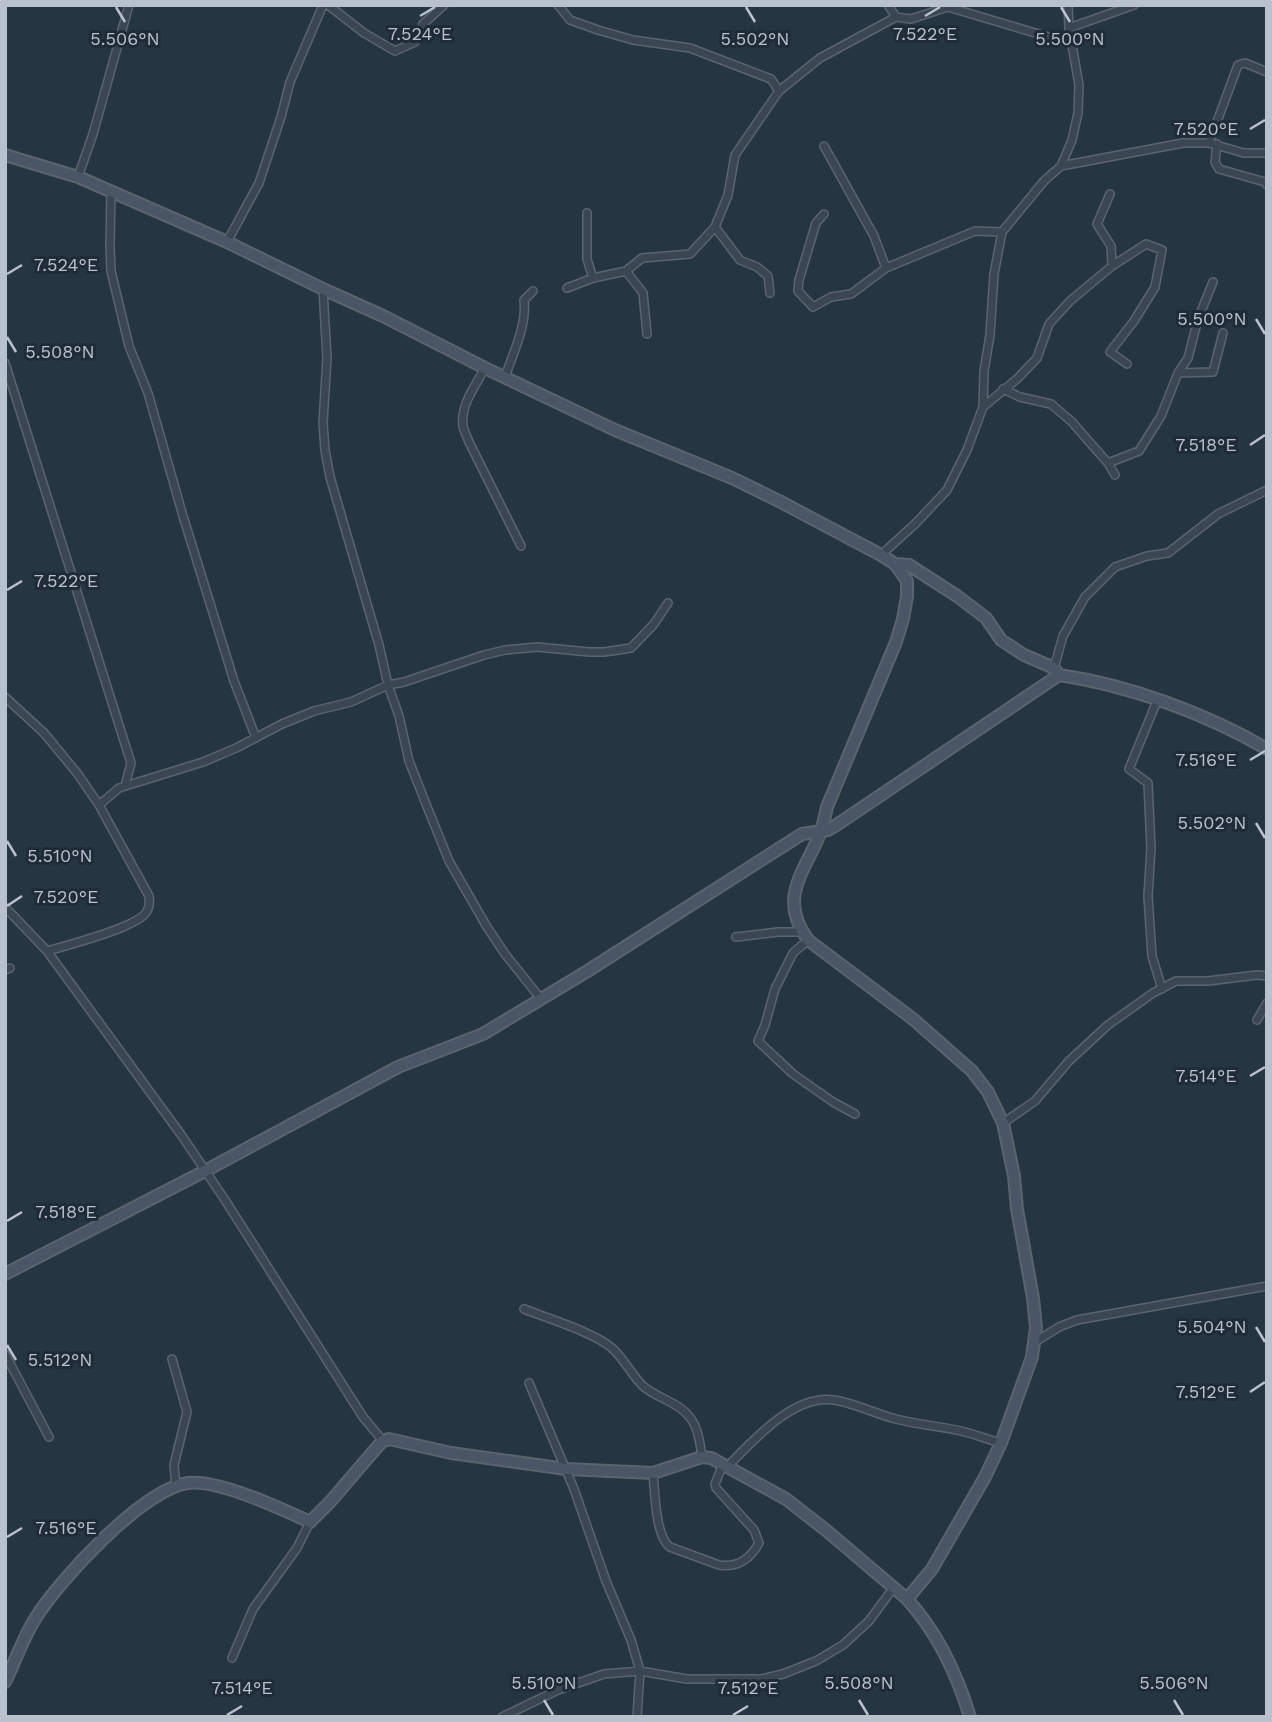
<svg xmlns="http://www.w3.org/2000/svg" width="1272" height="1722" viewBox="0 0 1272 1722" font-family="'Work Sans',sans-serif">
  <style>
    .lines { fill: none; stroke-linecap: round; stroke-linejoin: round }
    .street-casing { stroke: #59646f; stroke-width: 10 }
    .secondary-casing { stroke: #59646f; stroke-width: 14 }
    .street { stroke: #3a4652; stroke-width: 7 }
    .secondary { stroke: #485665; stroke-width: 10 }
    .ticks { fill: none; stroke: #b8c1cc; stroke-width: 2.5 }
    .ticks-label { font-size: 18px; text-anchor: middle; fill: #b8c1cc; stroke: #1f2b37; stroke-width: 6; stroke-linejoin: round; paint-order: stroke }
  </style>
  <rect width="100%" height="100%" fill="#263542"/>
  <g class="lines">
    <g class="street-casing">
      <path id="street" d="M328 5 364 33 395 51 415 42 423 24 444 5
        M558 5 570 20 598 30 633 40 690 48 771 79 779 91 735 155 728 195 715 227 690 254 642 258 626 271 593 278 567 288
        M888 5 896 17
        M1069 28 1134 5
        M779 91 820 58 896 17 911 19 948 7 1072 44
        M1209 143 1238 65 1245 63 1267 72
        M1217 144 1215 162 1219 169 1265 182 1267 185
        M824 146 874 236 886 268
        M1061 166 1183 143H1209L1244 153H1267
        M78 177 93 134 129 5
        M111 191 110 246 111 271 129 346 148 393 183 516 234 681 256 738
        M1110 194 1097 224 1111 246 1112 266
        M587 213V259L593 278
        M824 214 816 223 799 280 798 291 813 307 831 297 851 294 886 268 975 231 1002 232
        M715 227 740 260 757 267 768 276 770 293
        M227 242 259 183 281 117 290 82 323 5
        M626 271 643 293 647 334
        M323 289 327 358 323 423 325 450 330 477 379 645 388 685 399 716 409 761 428 809 449 861 487 927 505 954 541 999
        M5 363 131 763 125 786
        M485 368C476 385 460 405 463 426 464 431 467 437 469 442L521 546
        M1178 373 1188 358 1198 319 1213 282
        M505 377C513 353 527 326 524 300L533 291
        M1003 389 1020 397 1051 404 1072 422 1092 445 1108 463 1115 475
        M983 407 1017 379 1037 358 1049 324 1070 301 1112 266 1146 244 1162 250 1155 287 1134 321 1110 352 1127 364
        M1108 463 1139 451 1161 416 1178 373 1213 372 1223 333
        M881 555 916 523 947 490 967 450 983 407 984 371 990 335 994 274 1002 232 1044 181 1061 166 1072 140 1078 113 1079 85 1069 28 1068 5
        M1054 668 1063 636 1085 597 1115 567 1147 556 1168 553 1218 514 1267 490
        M5 697 44 733 77 773 99 805 149 896C150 903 149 911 143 916 137 921 129 924 123 927 98 937 73 944 47 951
        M1157 701 1129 769 1148 783 1151 848 1148 896 1152 956 1162 989
        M99 805 119 788 203 762 236 748 282 724 314 711 351 702 388 685 404 682 484 655 505 650 537 647 589 652H604L631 648 654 624 668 603
        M5 907 47 951 182 1136 225 1200 363 1417 383 1441
        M736 937 778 932H802
        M808 940 793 953 775 989 765 1025 758 1041 793 1074 833 1102 855 1114
        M5 970 10 968
        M1257 1020 1267 1003
        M1003 1123 1035 1101 1069 1061 1108 1025 1153 993 1176 981H1208L1257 975 1267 976
        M524 1309C547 1318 596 1333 613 1349 625 1360 632 1376 644 1387 653 1394 663 1398 672 1403 696 1415 699 1433 702 1457
        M1035 1342 1059 1327 1077 1320 1267 1286
        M5 1354 49 1437
        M172 1359 187 1412 174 1465 176 1486
        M529 1383 574 1489 606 1581 631 1640 640 1671 637 1717
        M727 1467C753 1441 793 1394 834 1400 855 1403 875 1414 896 1419 918 1425 942 1426 965 1432 977 1435 989 1440 1001 1443
        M653 1473C655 1491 655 1536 670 1547L719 1565C738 1568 750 1559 759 1543L754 1530 716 1488 715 1484 723 1464
        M232 1658 253 1609 297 1548 310 1522
        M502 1717 558 1690 604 1674 640 1671 687 1679H761L783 1674 816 1661 843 1645 869 1621 894 1587"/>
    </g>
    <g class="secondary-casing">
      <path id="secondary" d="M5 155 78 177 227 242 323 289 383 316 485 368 615 430 732 478 779 501 881 555 895 564 907 581V596L903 619 896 642 827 807C825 816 823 826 820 834 803 874 778 899 808 940L913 1019 972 1071 988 1092 1003 1123 1014 1176 1017 1209 1033 1298 1036 1328 1032 1357 1001 1443 985 1477 932 1569 907 1599
        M895 564 909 565 957 596 986 618 1001 640 1024 655 1054 668 1059 675
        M5 1274 205 1171 398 1067 483 1034 586 972 802 834 828 830 835 826 1059 675C1129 685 1207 714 1267 749
        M5 1682C15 1662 23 1638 35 1619 59 1580 143 1489 188 1483 218 1479 282 1509 310 1522L330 1502 378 1446 383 1441 389 1439 451 1453 566 1469 653 1473 702 1457 711 1458 786 1499 827 1531 907 1599C937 1632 957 1674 970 1717"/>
    </g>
    <use href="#street" class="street"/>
    <use href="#secondary" class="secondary"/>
  </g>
  <path class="ticks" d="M116 7 125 22M746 7 755 22M1061 7 1070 22M420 16 435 7M925 16 940 7M1250 129 1265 120M7 274 22 265M1256 319 1265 334M7 337 16 352M1250 445 1265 435M7 590 22 581M1250 760 1265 751M1256 823 1265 838M7 841 16 856M7 906 22 896M1250 1076 1265 1067M7 1221 22 1212M1256 1327 1265 1342M7 1345 16 1360M1250 1392 1265 1382M7 1537 22 1528M544 1700 553 1715M859 1700 868 1715M1174 1700 1183 1715M227 1715 242 1706M733 1715 748 1706"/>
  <g class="ticks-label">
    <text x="420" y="40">7.524°E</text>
    <text x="925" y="40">7.522°E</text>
    <text x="125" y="45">5.506°N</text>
    <text x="755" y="45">5.502°N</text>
    <text x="1070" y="45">5.500°N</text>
    <text x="1206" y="135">7.520°E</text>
    <text x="66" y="271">7.524°E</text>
    <text x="1212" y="325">5.500°N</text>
    <text x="60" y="358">5.508°N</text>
    <text x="1206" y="451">7.518°E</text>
    <text x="66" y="587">7.522°E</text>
    <text x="1206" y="766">7.516°E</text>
    <text x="1212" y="829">5.502°N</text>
    <text x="60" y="862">5.510°N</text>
    <text x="66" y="903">7.520°E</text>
    <text x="1206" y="1082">7.514°E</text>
    <text x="66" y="1218">7.518°E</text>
    <text x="1212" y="1333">5.504°N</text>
    <text x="60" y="1366">5.512°N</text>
    <text x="1206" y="1398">7.512°E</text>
    <text x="66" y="1534">7.516°E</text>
    <text x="544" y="1689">5.510°N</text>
    <text x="859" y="1689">5.508°N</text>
    <text x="1174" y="1689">5.506°N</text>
    <text x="242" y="1694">7.514°E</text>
    <text x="748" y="1694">7.512°E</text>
  </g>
  <rect width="1272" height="1722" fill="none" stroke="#b8c1cc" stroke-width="14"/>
</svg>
